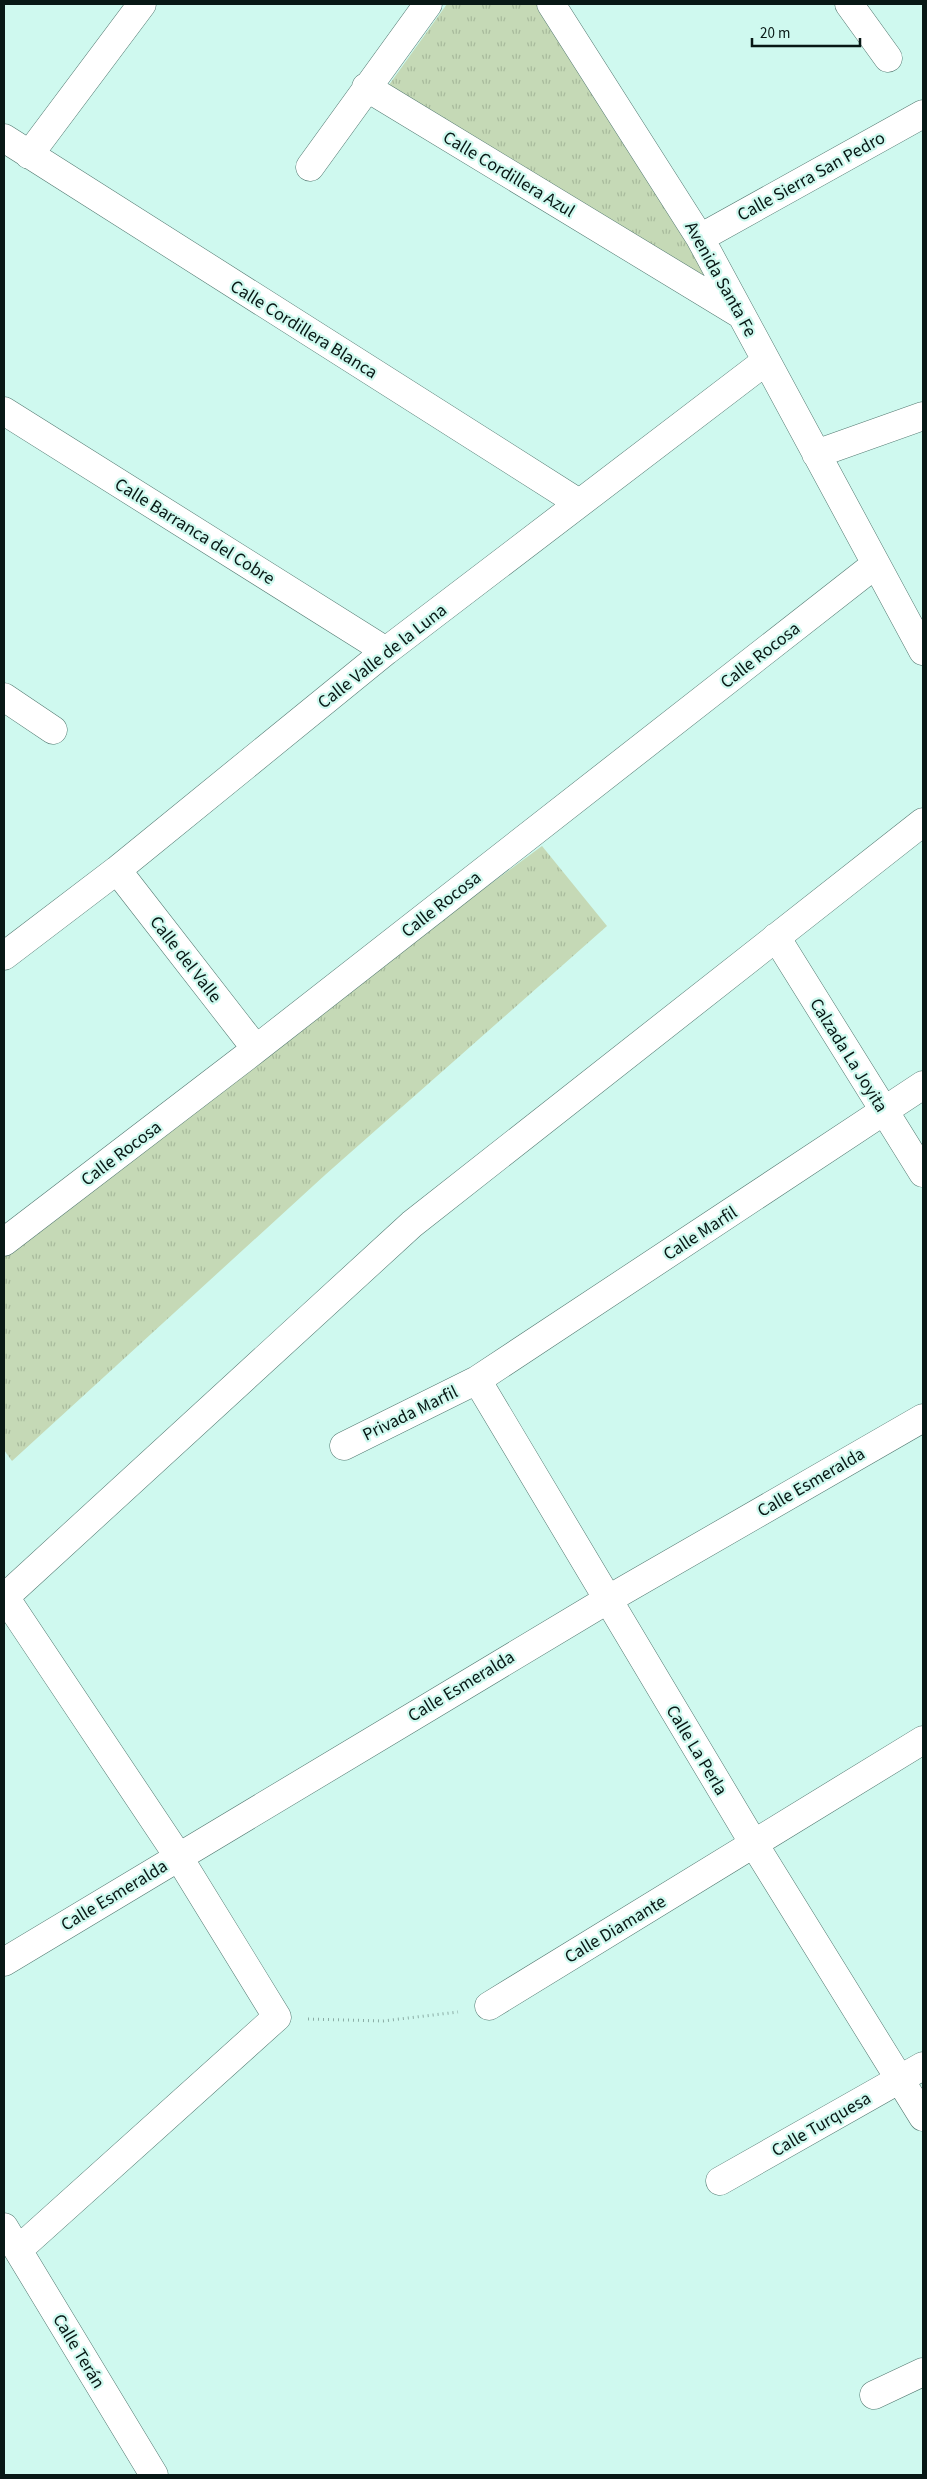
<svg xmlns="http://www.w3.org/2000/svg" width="927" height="2479" viewBox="0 0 927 2479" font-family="'Source Sans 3',sans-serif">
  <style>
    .park { fill: url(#park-tufts) }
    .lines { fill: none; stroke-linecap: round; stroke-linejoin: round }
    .street-casing { stroke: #537971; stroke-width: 29 }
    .path { stroke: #8bada5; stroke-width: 3; stroke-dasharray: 1 4; stroke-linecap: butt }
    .street { stroke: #fff; stroke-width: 28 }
    .labels { text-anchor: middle; stroke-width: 4.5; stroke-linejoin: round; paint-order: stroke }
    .street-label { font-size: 18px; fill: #081815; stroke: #cff9ef }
  </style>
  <defs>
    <pattern id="park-tufts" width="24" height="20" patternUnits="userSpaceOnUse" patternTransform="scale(1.25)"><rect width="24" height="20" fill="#c5d9b6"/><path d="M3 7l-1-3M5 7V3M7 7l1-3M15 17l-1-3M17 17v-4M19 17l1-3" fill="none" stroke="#a8ba9c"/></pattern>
  </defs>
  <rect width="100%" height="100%" fill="#cff9ef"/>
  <path class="park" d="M447 4H542L710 279 386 89Z
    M542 846 607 926 325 1175 12 1461 4 1450V1252L256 1057Z"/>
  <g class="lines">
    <g class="street-casing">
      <path id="street" d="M551 4 700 238 923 651
        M849 4 888 58
        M366 87 740 314
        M4 138 579 503
        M29 155 142 4
        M310 167 428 4
        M700 238 923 114
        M4 411 386 651
        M816 454 923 416
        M4 697 53 730
        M117 870 256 1049
        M776 937 923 1173
        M4 956 117 870 386 651 766 361
        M4 1242 256 1049 876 564
        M477 1380 754 1844 923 2117
        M344 1446 477 1380 923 1085
        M5 1597 178 1856 277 2017 18 2250
        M4 1598 412 1224 923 822
        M4 1962 607 1600 923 1418
        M489 2006 923 1740
        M720 2181 923 2066
        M4 2227 154 2475
        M874 2395 923 2372"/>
    </g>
    <path class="path" d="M308 2019 383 2021 458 2012"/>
    <use href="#street" class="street"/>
  </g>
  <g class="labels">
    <g class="street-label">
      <text transform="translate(509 174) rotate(31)" y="6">Calle Cordillera Azul</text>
      <text transform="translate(811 176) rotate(-29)" y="6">Calle Sierra San Pedro</text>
      <text transform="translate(721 279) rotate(61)" y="6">Avenida Santa Fe</text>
      <text transform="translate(304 329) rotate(32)" y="6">Calle Cordillera Blanca</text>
      <text transform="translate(195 531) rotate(32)" y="6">Calle Barranca del Cobre</text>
      <text transform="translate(760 655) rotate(-38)" y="6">Calle Rocosa</text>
      <text transform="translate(382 656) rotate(-38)" y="6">Calle Valle de la Luna</text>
      <text transform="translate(441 904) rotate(-38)" y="6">Calle Rocosa</text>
      <text transform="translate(186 959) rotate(52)" y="6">Calle del Valle</text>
      <text transform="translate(849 1055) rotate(58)" y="6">Calzada La Joyita</text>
      <text transform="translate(121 1153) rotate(-37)" y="6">Calle Rocosa</text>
      <text transform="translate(700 1233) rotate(-33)" y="6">Calle Marfil</text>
      <text transform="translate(410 1413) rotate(-26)" y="6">Privada Marfil</text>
      <text transform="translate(811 1482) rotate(-30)" y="6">Calle Esmeralda</text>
      <text transform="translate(461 1686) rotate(-31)" y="6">Calle Esmeralda</text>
      <text transform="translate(697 1750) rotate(59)" y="6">Calle La Perla</text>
      <text transform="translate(114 1895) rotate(-31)" y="6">Calle Esmeralda</text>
      <text transform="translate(615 1929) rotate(-31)" y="6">Calle Diamante</text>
      <text transform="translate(821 2124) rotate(-30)" y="6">Calle Turquesa</text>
      <text transform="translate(79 2351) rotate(59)" y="6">Calle Terán</text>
    </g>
  </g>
  <rect width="927" height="2479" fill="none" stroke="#081815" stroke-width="10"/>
  <path d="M752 38v8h108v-8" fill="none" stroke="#081815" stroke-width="2.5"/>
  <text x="760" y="38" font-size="15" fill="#081815" stroke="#cff9ef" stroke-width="4" paint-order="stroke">20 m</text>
</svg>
